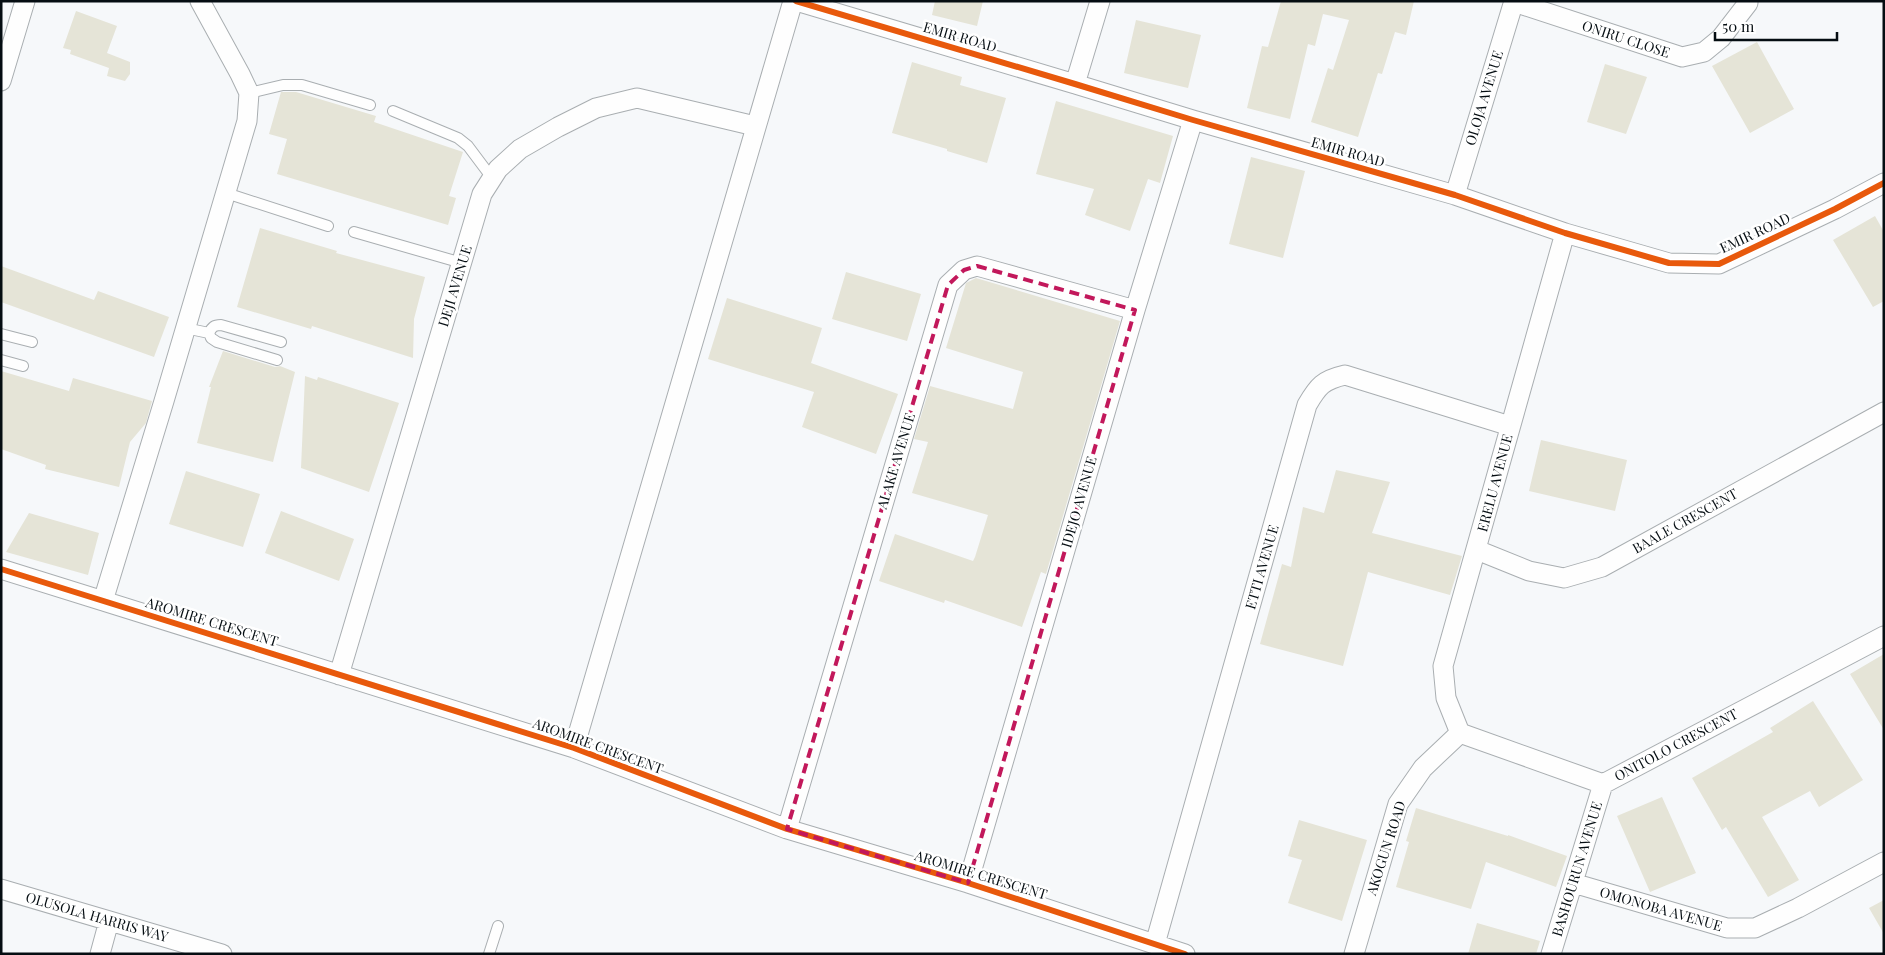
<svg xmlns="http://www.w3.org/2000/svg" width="1885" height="955" viewBox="0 0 1885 955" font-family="'Playfair Display',serif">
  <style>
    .building { fill: #e5e4d7 }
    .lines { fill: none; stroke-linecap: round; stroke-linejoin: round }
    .service-casing { stroke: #a9aeb1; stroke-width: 12 }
    .minor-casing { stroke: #a9aeb1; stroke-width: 21 }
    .service { stroke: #fefefe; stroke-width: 10 }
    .minor { stroke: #fefefe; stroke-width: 19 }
    .cycleway-casing { stroke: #fff; stroke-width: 9 }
    .cycleway { stroke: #e8590c; stroke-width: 6 }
    .marked { fill: none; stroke: #c2185b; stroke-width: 4; stroke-dasharray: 10 6; stroke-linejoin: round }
    .labels { text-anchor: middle; stroke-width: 5; stroke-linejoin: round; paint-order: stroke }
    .street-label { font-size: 14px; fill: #050d12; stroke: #fff }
  </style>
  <rect width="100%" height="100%" fill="#f6f8fa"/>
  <path class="building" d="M935 1H983L977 26 932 15Z
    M1281 1H1414L1406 35 1395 32 1382 74 1378 73 1358 137 1311 122 1328 68 1333 70 1349 20 1323 14 1315 46 1308 44 1290 119 1247 108 1262 46 1268 47Z
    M76 11 117 26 107 53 130 62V74L125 81 107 76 109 68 70 54 71 50 63 48Z
    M1136 20 1201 35 1188 88 1124 73Z
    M1757 42 1794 109 1750 133 1712 66Z
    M912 62 962 77 960 85 1006 98 987 163 947 151V149L892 133Z
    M1605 64 1647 77 1626 134 1587 122Z
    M281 92H296L376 116 374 122 463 152 449 196 456 198 448 225 277 174 287 139 269 134Z
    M1056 101 1173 136 1160 183 1148 179 1130 231 1085 215 1094 189 1036 174Z
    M1251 157 1305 171 1283 258 1229 244Z
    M1875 216 1884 232V301L1873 307 1833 240Z
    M260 228 337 251 336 253 425 277 414 319 413 358 312 326 311 329 237 307Z
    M1 266 94 300 98 291 169 317 154 357 1 302Z
    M846 272 921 294 907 341 832 319Z
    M976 278 1120 321 1046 574 1041 572 1022 627 945 600 944 603 879 581 895 534 973 561 975 557 988 515 912 493 928 442 914 439 930 386 1013 409 1023 372 946 348 966 283Z
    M727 298 822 328 811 363 898 394 876 454 802 427 814 392 708 359Z
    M223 351 275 367 280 366 295 372 273 462 197 443 211 387H209Z
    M1 371 69 391 73 378 152 401 146 423 130 442 119 487 45 469 46 465 1 449Z
    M305 376 317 380 318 377 399 403 369 492 301 468Z
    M1541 440 1627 460 1615 511 1529 491Z
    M1336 470 1390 482 1372 533 1462 556 1450 595 1368 572 1343 666 1260 644 1282 564 1291 567 1303 507 1324 513Z
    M186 471 260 494 243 547 169 524Z
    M281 511 354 539 339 581 265 553Z
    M29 513 99 533 88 575 6 552Z
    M1884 654V730L1850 674Z
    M1813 701 1863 780 1819 807 1810 791 1762 817 1799 880 1768 897 1726 827 1722 830 1692 778 1773 732 1770 728Z
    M1662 797 1696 873 1650 892 1617 816Z
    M1416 808 1508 836V835L1567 856 1556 887 1486 862 1471 909 1396 887 1409 842 1406 841Z
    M1299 820 1367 840 1342 921 1288 903 1302 860 1288 856Z
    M1884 900V934L1869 908Z
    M1477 923 1540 941 1536 954H1468Z"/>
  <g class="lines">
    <g class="service-casing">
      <path id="service" d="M249 93 283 85H302L370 105
        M393 111 458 138 468 146 492 178
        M226 193 328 226
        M354 232 462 263
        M185 328 209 333 211 338 217 342 277 360
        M209 333C212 327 214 325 221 325L281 342
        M1 334 32 342
        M1 360 23 366
        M489 954 498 926"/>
    </g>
    <g class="minor-casing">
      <path id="minor" d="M796 1 1075 84 1193 120 1455 195 1565 233 1669 263 1719 264 1835 209 1884 183
        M1514 2 1682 57 1704 52 1721 38 1748 3
        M1 81 25 1
        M1075 84 1100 1
        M1455 195 1514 1
        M1477 550 1529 571 1564 578 1602 567 1884 412
        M1 569 574 748 787 829 968 883 1185 954
        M103 601 164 401 247 121 249 93 240 74 200 1
        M339 675 482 194 498 169 520 149 558 127 596 108 637 98 755 126
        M1460 733 1446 698 1443 666 1565 233
        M1460 733 1603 784 1884 636
        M574 748 793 1
        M787 829 948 285 964 270 977 266 1135 310
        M968 883 1135 310 1193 120
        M1573 883 1727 928H1755L1798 908 1884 862
        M1 889 222 954
        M1155 944 1307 405C1318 386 1323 380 1345 375L1510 426
        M100 954 109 921
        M1354 954 1398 804 1423 768 1460 733
        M1551 954 1603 784"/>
    </g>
    <use href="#service" class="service"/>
    <use href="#minor" class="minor"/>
    <g class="cycleway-casing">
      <path id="cycleway" d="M796 1 1075 84 1193 120 1455 195 1565 233 1669 263 1719 264 1835 209 1884 183
        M1 569 574 748 787 829 968 883 1185 954"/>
    </g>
    <use href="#cycleway" class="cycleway"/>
  </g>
  <path class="marked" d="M977 266 1135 310 968 883 787 829 948 285 964 270Z"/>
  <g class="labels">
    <g class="street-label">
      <text transform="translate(960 37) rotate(16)" y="5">EMIR ROAD</text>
      <text transform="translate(1626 39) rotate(18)" y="5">ONIRU CLOSE</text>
      <text transform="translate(1484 98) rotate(-73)" y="5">OLOJA AVENUE</text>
      <text transform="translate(1348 152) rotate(16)" y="5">EMIR ROAD</text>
      <text transform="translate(1755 233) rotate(-25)" y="5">EMIR ROAD</text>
      <text transform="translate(455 286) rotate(-73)" y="5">DEJI AVENUE</text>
      <text transform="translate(896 461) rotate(-73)" y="5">ALAKE AVENUE</text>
      <text transform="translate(1495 483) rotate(-75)" y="5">ERELU AVENUE</text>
      <text transform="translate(1079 502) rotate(-74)" y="5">IDEJO AVENUE</text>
      <text transform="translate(1685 521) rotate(-29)" y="5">BAALE CRESCENT</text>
      <text transform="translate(1262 567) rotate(-74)" y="5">ETTI AVENUE</text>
      <text transform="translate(212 622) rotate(17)" y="5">AROMIRE CRESCENT</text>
      <text transform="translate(1676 745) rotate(-28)" y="5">ONITOLO CRESCENT</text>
      <text transform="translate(598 746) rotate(20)" y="5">AROMIRE CRESCENT</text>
      <text transform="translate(1386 848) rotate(-72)" y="5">AKOGUN ROAD</text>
      <text transform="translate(1577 869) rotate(-73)" y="5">BASHOURUN AVENUE</text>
      <text transform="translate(981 875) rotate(17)" y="5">AROMIRE CRESCENT</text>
      <text transform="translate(1661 909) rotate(16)" y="5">OMONOBA AVENUE</text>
      <text transform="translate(97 917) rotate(16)" y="5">OLUSOLA HARRIS WAY</text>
    </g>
  </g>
  <rect width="1885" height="955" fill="none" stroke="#050d12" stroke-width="5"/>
  <path d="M1715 32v8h122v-8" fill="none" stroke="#050d12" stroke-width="2.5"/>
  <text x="1722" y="32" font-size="15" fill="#050d12" stroke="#ffffff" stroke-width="4" paint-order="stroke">50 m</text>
</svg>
